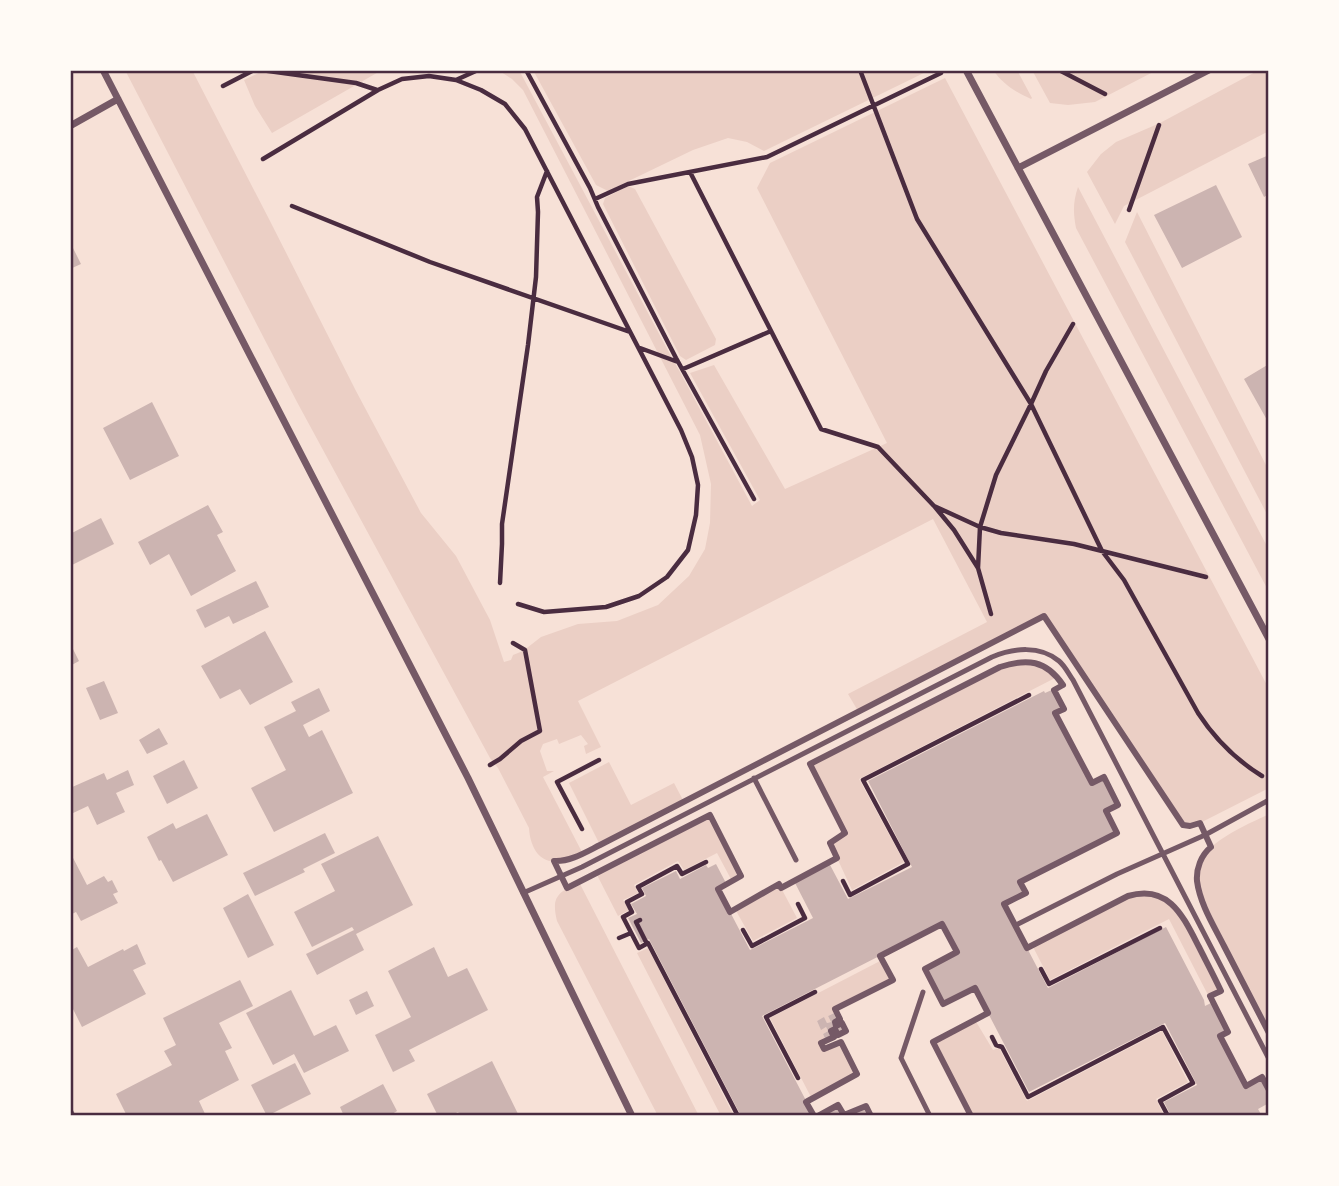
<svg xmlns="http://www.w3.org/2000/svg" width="1339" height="1186" viewBox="0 0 1339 1186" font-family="'Alegreya Sans',sans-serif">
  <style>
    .green { fill: #ebcfc5 }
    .building { fill: #ccb4b1 }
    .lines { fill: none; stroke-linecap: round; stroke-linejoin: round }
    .path { stroke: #4a2c40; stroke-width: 4.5 }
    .service { stroke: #755966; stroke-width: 5 }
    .pedestrian { stroke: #755966; stroke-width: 6 }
    .minor { stroke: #755966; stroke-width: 7 }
    .neatline { fill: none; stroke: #4a2c40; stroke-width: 2.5 }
  </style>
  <rect width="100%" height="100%" fill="#f7e1d7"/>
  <path class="green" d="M125 70H192L270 221 356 391 421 513 456 556 490 620 504 662 511 660 513 655 523 651 541 637 578 624 617 621 658 605 689 576 705 549 710 523 711 484 700 435 523 90 512 79 498 70H519L673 360 680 372 752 506 760 500 690 373 714 365 785 489 887 443 757 188 770 163 945 78 1269 689V788L1200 823 1183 825 1044 616 858 711 848 694 987 622 933 519 578 701 601 747 586 754 584 746 588 744 581 735 559 744 557 739 543 744 540 751 547 771H554L543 777 583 854C575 856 567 860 560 861 539 865 530 846 529 828L498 768 490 758 297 402Z
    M265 70H382L272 133 255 106 244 80Z
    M533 70H930L764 151 747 142 728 138 693 150 608 191 596 185Z
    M993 70H1017L1032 98 1031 99C1015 92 1003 84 993 70Z
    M1032 70H1157L1095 102 1068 105 1050 103Z
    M1259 70H1269V131L1124 206 1115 224 1087 172 1101 154 1116 142 1160 123Z
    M628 186 635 189 716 339 715 345 686 360 680 356 603 204 605 198Z
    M1078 187 1269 550V592L1076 228C1073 212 1073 202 1078 187Z
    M1137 212 1269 471V518L1125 242Z
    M1035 663 1057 677 859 779 904 862 852 890 830 843 845 834 810 764 1000 667Z
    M609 762 631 805 674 783 684 802 600 845 569 783Z
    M1269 814V851L1267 862 1269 888V1033L1200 893C1200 886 1198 878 1198 871 1200 843 1247 825 1269 814Z
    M710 815 741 876 732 881 717 853 684 870 678 861 634 885 638 893 623 900 629 910 618 916 596 873Z
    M579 882 699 1116H658L557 921C551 896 558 893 579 882Z
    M779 884 797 918 753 941 735 909Z
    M1148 893 1176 907 1221 991 1209 997 1169 919 1050 980 1032 945 1128 896Z
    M648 948 734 1116H721L637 953Z
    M882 960 893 980 828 1016 831 1022 827 1023 824 1018 817 1021 821 1029 826 1027 828 1031 823 1034 826 1041 824 1049 841 1042 857 1074 812 1099 770 1018Z
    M975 1020 993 1050 999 1048 1027 1101 1162 1031 1188 1082 1156 1099 1164 1116H971L933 1042Z"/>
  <path class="building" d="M1269 155V194L1264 197 1248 164Z
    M1216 185 1242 237 1182 268 1154 215Z
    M70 242 81 264 70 269Z
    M1269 364V419L1267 420 1244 379Z
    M152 402 179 456 130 480 103 428Z
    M208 505 223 532 217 535 236 571 191 596 169 554 150 565 138 542Z
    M101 518 114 544 70 566V534Z
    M256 581 269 607 233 624 229 616 205 628 196 610Z
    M265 631 293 682 250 705 240 689 220 699 201 666Z
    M73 649 79 661 70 666V651Z
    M104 681 118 713 100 720 86 688Z
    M319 688 330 711 303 725 309 737 322 730 353 793 274 832 251 788 286 770 264 727 296 711 291 702Z
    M1054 689 1064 709 1055 713 1092 783 1104 777 1118 805 1106 811 1117 833 1020 882 1026 893 1004 904 1048 988 1166 927 1204 1000 1205 1006 1213 1002 1228 1032 1220 1036 1246 1086 1262 1077 1269 1090V1103L1258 1109 1262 1116H1171L1164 1102 1197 1085 1165 1023 1029 1092 975 988 943 1004 925 969 957 952 942 924 762 1016 814 1116H741L649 939 641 943 628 918 637 914 631 904 646 896 642 888 676 871 680 879 706 865 708 868 716 864 727 885 718 889 750 950 813 918 794 881 829 863 848 899 912 867 868 781 1044 691 1045 693Z
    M159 728 168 744 147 754 139 740Z
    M184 760 198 788 167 804 153 776Z
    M128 770 134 785 116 793 125 812 97 825 88 806 71 814 70 788 104 773 107 780Z
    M207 814 228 855 173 882 161 860 159 861 147 837 173 823 176 829Z
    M325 833 335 853 303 869 305 872 255 896 243 873Z
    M378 836 413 905 356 934 364 950 317 975 306 954 354 930 352 927 312 947 294 912 335 891 321 864Z
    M70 852 87 885 104 876 108 882 112 880 118 892 113 894 118 903 81 921 76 912 70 915Z
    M248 894 274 945 248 958 223 908Z
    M137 944 146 964 133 970 146 994 82 1027 70 1003V951L77 947 88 967 123 949 124 951Z
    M434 947 448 977 467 968 488 1010 409 1050 415 1061 393 1072 375 1035 411 1017 388 971Z
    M240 980 253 1006 219 1023 232 1048 225 1051 239 1080 199 1101 206 1116H127L116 1094 172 1065 164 1051 176 1045 163 1018Z
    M291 990 314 1036 336 1025 349 1051 304 1073 294 1054 273 1065 246 1013Z
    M367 991 374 1006 356 1015 349 1000Z
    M836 1012 846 1031 826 1041 823 1034 828 1031 826 1027 821 1030 817 1021 824 1017 827 1023 831 1022 828 1016Z
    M492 1061 519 1116H461L458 1112 450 1116H438L427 1094Z
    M295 1063 311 1094 267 1116 251 1085Z
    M383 1084 397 1111 389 1116H344L340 1107Z
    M838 1105 844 1115 866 1106 871 1116H818Z"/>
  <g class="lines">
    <path class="path" d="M261 70 356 83 377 90
      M526 70 590 188 598 207 676 358 754 499
      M860 70 917 219 1031 404 1102 551 1124 580 1198 713C1215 739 1236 760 1262 776
      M1059 70 1105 94
      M456 80 478 70
      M223 86 254 70
      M263 159 378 90 402 79 429 76 456 80 481 90 505 104 525 129 681 430 692 457 698 485 696 515 688 550 667 577 639 596 606 607 544 612 518 604
      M690 172 821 429 878 447 934 506 980 527 1001 533 1074 544 1206 577
      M595 199 628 184 767 157 941 73
      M292 206 430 262 630 332
      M1129 210 1159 125
      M640 348 678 362
      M683 369 771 331
      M935 507 954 530 978 568
      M500 583 502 544V524L528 345 536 277 538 212 537 197 547 171
      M991 614 978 568 980 527 996 475 1031 404 1046 371 1073 324
      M490 765 500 759 521 741 540 731 525 650 513 643
      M582 829 557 782 599 760
      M706 862 682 874 677 866 638 887 642 894 627 902 632 912 623 917 639 948 648 943 738 1116
      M843 881 850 895 908 864 863 780 1029 695
      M640 920 636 922 647 944
      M743 930 752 946 805 918 798 904
      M619 938 631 933
      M1041 969 1049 984 1160 928
      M992 1037 996 1045 1002 1047 1028 1097 1163 1027 1193 1083 1160 1101 1168 1116
      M798 1078 766 1017 815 992"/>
    <path class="service" d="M754 778 796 860
      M523 893 582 867 992 657C1013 648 1040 645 1059 661 1065 666 1068 673 1073 680L1269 1059
      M1018 924 1117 874 1205 835 1269 800
      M923 992 901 1058 930 1116"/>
    <path class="pedestrian" d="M1269 1033C1254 1004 1239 975 1224 946 1214 926 1200 904 1197 881 1196 869 1201 855 1211 847L1200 823 1190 826 1183 825 1044 616 600 845C586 852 570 862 554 861L567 888 710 815 741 876 718 889 730 912 779 884 781 888 837 858 830 843 845 833 810 764 1000 667C1027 658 1046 660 1063 685L1054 690 1064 709 1055 713 1092 783 1104 777 1118 805 1106 811 1117 833 1020 882 1026 893 1004 904 1027 948 1128 896C1169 884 1183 916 1199 947 1206 961 1214 976 1221 991L1210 996 1228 1032 1220 1036 1246 1086 1262 1077 1269 1090
      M814 1116 806 1102 857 1074 841 1042 824 1049 821 1043 834 1037 831 1031 835 1029 838 1035 846 1031 842 1023 836 1026 835 1022 840 1019 835 1009 893 980 880 956 942 924 957 952 925 969 943 1004 975 988 988 1013 933 1042 971 1116
      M818 1116 838 1105 844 1115 866 1106 871 1116"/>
    <path class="minor" d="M103 70 468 778 632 1116
      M966 70 1269 639
      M70 126 118 99
      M1018 168 1209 70
      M70 1112 72 1116"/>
  </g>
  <rect width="1339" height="1186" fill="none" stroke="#fffaf5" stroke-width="144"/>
  <rect x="72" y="72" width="1195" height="1042" class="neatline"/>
</svg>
